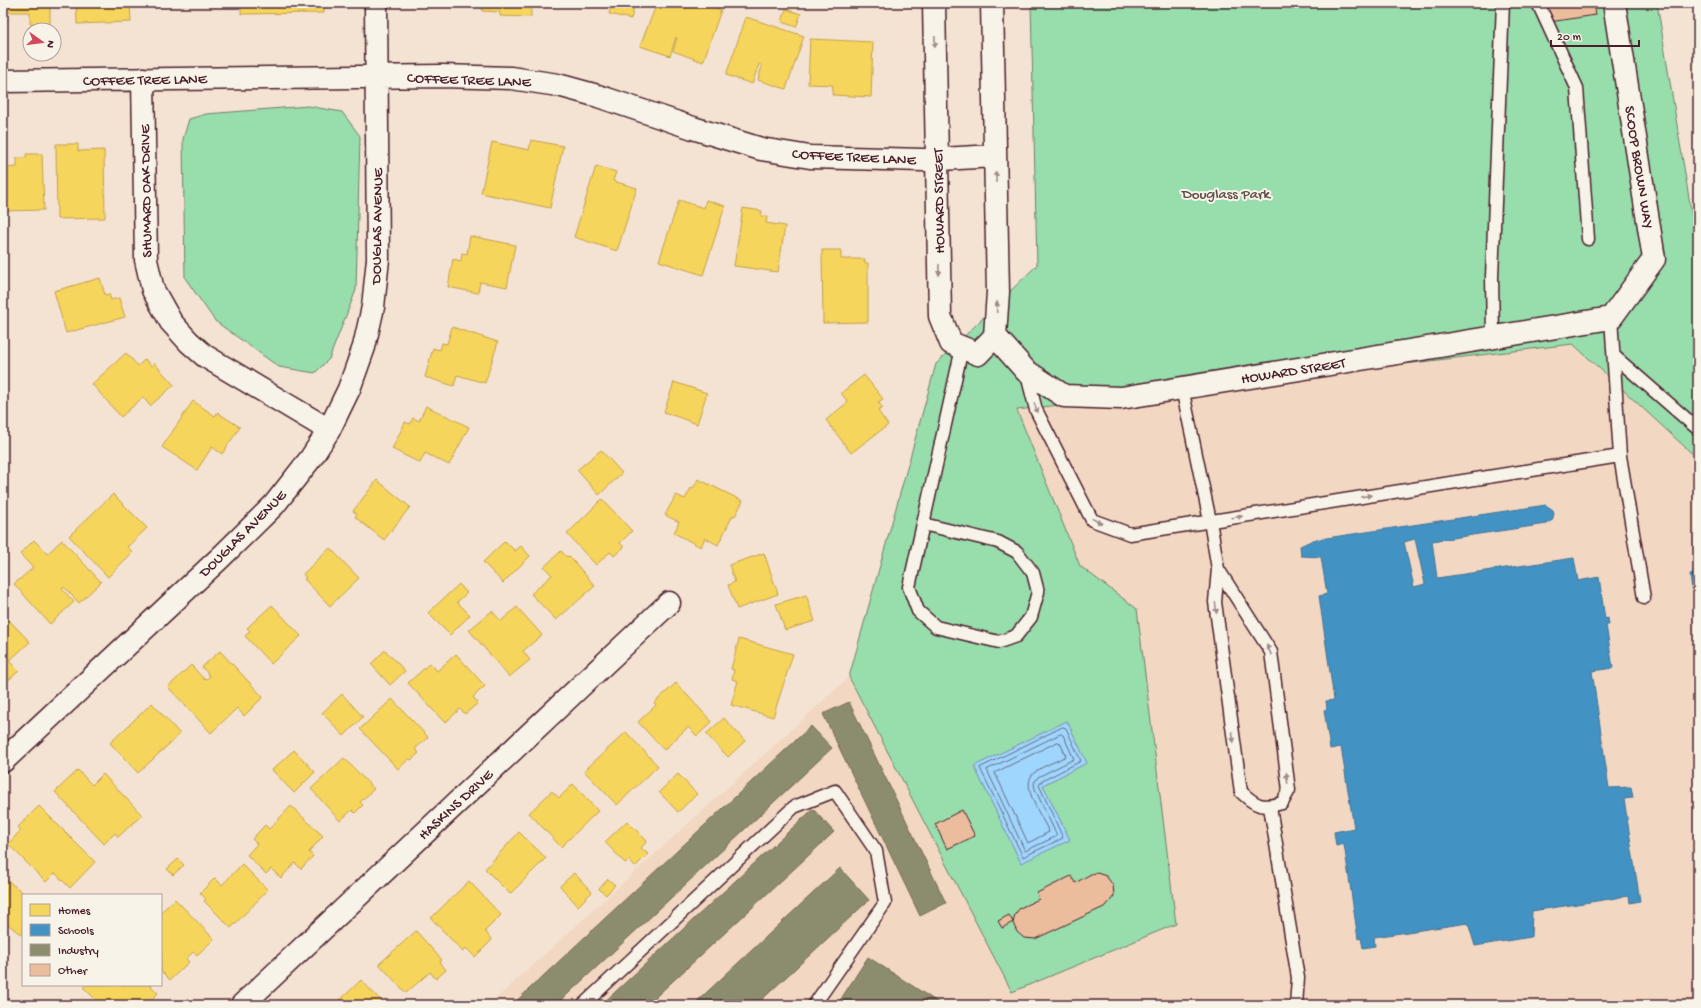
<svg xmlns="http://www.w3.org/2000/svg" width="1701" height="1008" viewBox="0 0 1701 1008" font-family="'Gochi Hand',sans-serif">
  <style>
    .built { fill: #f2d8c2 }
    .green { fill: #97deac; stroke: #707e6c }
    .water { fill: #9ed6fe; stroke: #7c8daa }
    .homes { fill: #f6d55c; stroke: #c29e4d }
    .schools { fill: #4393c3; stroke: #457095; fill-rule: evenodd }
    .industry { fill: #8c8c6e; stroke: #786b5a }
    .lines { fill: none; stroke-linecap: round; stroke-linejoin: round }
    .shore { stroke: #6c687f; stroke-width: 1 }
    .building { fill: #ecbd9d; stroke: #4a1f2b }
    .lane-casing { stroke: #4a1f2b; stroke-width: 15 }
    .street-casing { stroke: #4a1f2b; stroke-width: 25 }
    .lane { stroke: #f7f3e8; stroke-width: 12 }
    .street { stroke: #f7f3e8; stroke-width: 22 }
    .oneway { fill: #a0898a }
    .labels { text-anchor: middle; stroke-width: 4; stroke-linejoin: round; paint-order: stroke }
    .street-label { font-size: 15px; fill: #4a1f2b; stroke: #f7f3e8 }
    .park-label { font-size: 15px; fill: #5d4f4b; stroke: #f7f3e8 }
  </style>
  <rect width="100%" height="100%" fill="#f4e3d2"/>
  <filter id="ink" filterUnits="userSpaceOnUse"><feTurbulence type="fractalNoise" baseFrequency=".025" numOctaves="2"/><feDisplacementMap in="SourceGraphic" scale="8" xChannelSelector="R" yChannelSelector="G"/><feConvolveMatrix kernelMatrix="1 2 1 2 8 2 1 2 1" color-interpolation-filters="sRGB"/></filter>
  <g filter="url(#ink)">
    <path class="built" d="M1573 344 1698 459V1005H489L849 677 1012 992 1137 609 1080 566 1017 410Z"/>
    <path class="green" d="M1031 3H1657L1698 253V459L1573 344 1017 410 1080 566 1137 609 1176 924 1012 992 849 677 936 364 1037 265Z
      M308 106 342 112 360 136 356 290 329 359 315 373 279 367 215 321 185 278 183 139 189 119 206 114Z"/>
    <path class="water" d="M1067 721 1087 763 1043 785 1070 840 1021 863 974 766Z"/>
    <path class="homes" d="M4 3H50V24H30V12H4Z
      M76 3H130L131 22 77 24Z
      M241 3H324V13L241 14Z
      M482 3H531V17L500 16V12L482 11Z
      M612 3H635L631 19 609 14Z
      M657 3H701L721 10 703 62 673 51 677 38 676 37 670 56 640 46Z
      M786 9 801 14 796 27 782 22Z
      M746 17 804 36 786 89 758 80 762 66 759 64 752 84 726 75Z
      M810 39 873 42 871 97 832 95 833 85 808 84Z
      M531 140 563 146 550 208 481 193 492 142 529 150Z
      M56 144H78V151L104 150 105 218 57 219Z
      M26 154H42L44 210 3 211V168L17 167V158H26Z
      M596 166 616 172 613 181 637 188 617 251 574 237Z
      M679 200 704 208 706 200 725 206 703 275 659 261Z
      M743 208 762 211 761 216 767 217 766 223 785 226 778 272 734 266Z
      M470 236 515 245 507 287 480 282 478 293 448 287 453 259 461 261 462 253 467 254Z
      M822 250H841V259H865L864 263H868V322L823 323Z
      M100 278 105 295 109 294 111 300 119 298 125 317 66 333 54 291Z
      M452 327 498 342 485 383 457 375 454 386 425 377 433 348 440 350 442 343 447 344Z
      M126 353 138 366 145 359 151 366 154 363 174 385 150 406 143 397 121 417 92 384Z
      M864 375 883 399 878 402 883 408 878 411 888 425 851 453 826 420 848 402 841 393Z
      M674 382 707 393 697 424 664 412Z
      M193 401 215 416 218 413 240 427 222 454 212 447 197 470 162 447Z
      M426 406 469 427 449 465 425 453 420 463 392 449 405 422 410 424 413 418 419 421Z
      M601 450 622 473 599 495 577 470Z
      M698 479 743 501 735 516 733 515 718 545 705 538 701 547 674 533 679 522 665 515 676 495 685 499 691 488 693 489Z
      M377 480 410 507 384 540 355 517 357 514 353 511Z
      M113 494 147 528 127 547 133 552 108 577 69 536Z
      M602 499 632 531 620 543 624 547 614 556 610 552 596 565 567 534Z
      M34 540 47 554 62 540 101 582 79 603 64 587 62 589 74 602 50 624 14 584 33 568 20 554Z
      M505 541 515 551 521 546 530 556 503 583 483 562Z
      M330 548 359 578 330 606 304 579 306 578 303 574Z
      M561 551 567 557 569 556 595 586 556 620 531 594 552 575 544 567Z
      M764 553 778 594 737 609 728 585 735 582 729 565Z
      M459 584 467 593 457 602 470 615 450 635 428 613Z
      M806 595 815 621 785 630 776 604Z
      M272 605 301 636 271 664 245 636 250 631 247 628Z
      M517 607 542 635 523 651 530 660 509 677 469 630 492 611 501 621Z
      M3 614 30 642 9 661 19 671 4 684Z
      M739 639 793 654 773 717 731 705 738 681 732 679 734 670 731 669Z
      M385 650 405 671 390 685 371 664Z
      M220 651 263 697 244 716 237 708 211 733 168 687 191 665 205 680 210 676 202 667Z
      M456 654 485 686 473 697 478 703 465 714 460 709 445 723 408 683 430 663 437 671Z
      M676 683 712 722 697 736 688 727 664 750 638 722 656 705 654 703Z
      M342 694 363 717 344 736 322 713Z
      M392 699 428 737 415 749 419 753 411 760 409 759 398 769 360 729Z
      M152 703 180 734 138 773 110 743Z
      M724 718 745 741 728 757 706 734Z
      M626 732 658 766 617 805 584 771Z
      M294 750 315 772 294 793 272 770Z
      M344 758 374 789 360 802 363 805 355 813 352 810 340 821 311 789Z
      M78 770 92 785 103 774 142 815 118 837 115 833 104 844 55 792Z
      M678 774 697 794 678 812 659 792Z
      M573 784 598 811 561 847 529 813 552 791 559 798Z
      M39 806 95 862 70 888 55 873 46 882 8 844 21 830 18 827Z
      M291 806 323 836 309 852 313 856 301 869 295 863 281 878 271 869 266 874 247 855 257 844 252 839 265 825 269 829Z
      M627 821 647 841 641 848 648 854 635 867 629 860 625 863 605 842Z
      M519 832 546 858 510 894 485 869Z
      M178 859 184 865 173 875 167 869Z
      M242 864 268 890 231 928 204 901 206 899 200 893 215 878 222 885Z
      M574 873 592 892 578 906 560 886Z
      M3 877 26 895H23V936L5 922 3 924Z
      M608 879 615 885 606 895 599 889Z
      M469 881 501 915 485 931 492 940 475 957 466 948 463 952 431 918Z
      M175 899 214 939 197 955 193 952 186 959 189 962 170 980 161 971V912Z
      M416 931 442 960 440 962 446 970 436 979 430 972 406 993 379 964Z
      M361 980 385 1005H335Z
      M86 985H150L158 993 146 1005H101L83 987Z"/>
    <path class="schools" d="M1546 505 1553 510 1554 514 1552 521 1547 524 1432 541 1437 578 1574 558 1578 581 1599 577 1605 619 1608 618 1609 625H1606L1613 668 1592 671 1609 788 1631 787 1633 798 1624 799 1640 901 1630 903 1629 896 1532 911 1531 937 1475 946 1468 923 1374 937 1375 946 1363 948 1361 938 1358 939 1344 844 1336 846 1334 832 1354 828 1341 747 1330 749 1324 710 1327 709 1326 701 1334 700 1319 596 1327 594 1321 557 1301 556 1300 546 1313 540ZM1415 539 1425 584 1414 587 1404 542Z
      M1698 569V588L1692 589 1690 575 1694 574 1693 570Z"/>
    <path class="industry" d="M849 702 946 903 920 916 823 714Z
      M811 726 832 748 556 1005H512Z
      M813 809 834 832 647 1005H601Z
      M840 868 869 900 756 1005H693Z
      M868 957 942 1005H837Z"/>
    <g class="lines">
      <path class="shore" d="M1063 727 1066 728 1081 761 1042 781 1039 785 1063 838 1023 857 980 768Z
        M1061 734 1063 735 1074 759 1038 777 1034 783 1035 789 1057 836 1025 851 987 770Z
        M1058 742 1060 743 1066 756C1056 762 1044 765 1035 772 1018 784 1043 818 1049 832L1028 843 995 773Z"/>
    </g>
    <path class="building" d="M1546 3H1594L1596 15 1549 22Z
      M962 810 975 836 947 849 935 824Z
      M1097 873 1106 876 1113 885 1114 896 1106 906 1035 939 1024 938 1017 932 1013 923 1015 914 1020 908 1039 899 1037 893 1071 876 1075 883 1091 874Z
      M1009 915 1013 922 1002 928 998 921Z"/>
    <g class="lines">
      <g class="lane-casing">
        <path id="lane" d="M1538 3 1577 88 1588 239
          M1611 318 1620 456 1644 598
          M1493 337 1492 277 1503 3
          M1614 356 1698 429
          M1026 371 1036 410 1092 520 1130 534 1620 456
          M1182 388 1210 521 1218 569 1215 602 1241 792C1256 806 1262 809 1282 803L1289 790 1271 652 1218 569
          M923 524 998 542 1017 552 1033 573 1038 592 1031 617 1016 636 999 642 936 627 918 611 909 587 923 524 962 348
          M1270 807 1298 978 1296 1005
          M583 1005 794 807 835 791 876 851 885 903 814 1005"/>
      </g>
      <g class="street-casing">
        <path id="street" d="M934 3 940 316 951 343 978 354 995 336 998 292 992 3
          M143 79 146 260 153 290 171 322 189 342 205 356 329 430
          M3 81 442 76 511 78 558 85 598 96 693 128 761 149 810 157 923 160 995 156
          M995 336 1026 371 1064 396 1121 398 1611 318 1654 259 1614 3
          M3 761 221 557 274 505 311 458 329 430 349 389 364 347 373 307 378 259 376 3
          M242 1005 669 603"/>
      </g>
      <use href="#lane" class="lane"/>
      <use href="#street" class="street"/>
    </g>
    <defs><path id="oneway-solid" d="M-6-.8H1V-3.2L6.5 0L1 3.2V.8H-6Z"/></defs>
    <g class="oneway">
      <use href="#oneway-solid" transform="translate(935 42) rotate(89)"/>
      <use href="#oneway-solid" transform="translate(996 177) rotate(-91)"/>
      <use href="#oneway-solid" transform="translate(939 270) rotate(89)"/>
      <use href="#oneway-solid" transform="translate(997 307) rotate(-86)"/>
      <use href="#oneway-solid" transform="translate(1036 408) rotate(70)"/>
      <use href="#oneway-solid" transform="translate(1366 496) rotate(-9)"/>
      <use href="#oneway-solid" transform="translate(1237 517) rotate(-9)"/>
      <use href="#oneway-solid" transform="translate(1097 521) rotate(26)"/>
      <use href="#oneway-solid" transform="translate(1216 608) rotate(84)"/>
      <use href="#oneway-solid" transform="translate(1269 650) rotate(-115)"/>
      <use href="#oneway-solid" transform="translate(1233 737) rotate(82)"/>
      <use href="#oneway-solid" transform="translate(1287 778) rotate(-97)"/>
    </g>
  </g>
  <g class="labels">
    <g class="street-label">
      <text transform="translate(145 79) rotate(-1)" y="5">COFFEE TREE LANE</text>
      <text transform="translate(469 79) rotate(2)" y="5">COFFEE TREE LANE</text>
      <text transform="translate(854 156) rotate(3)" y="5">COFFEE TREE LANE</text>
      <text transform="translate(1640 167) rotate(81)" y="5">SCOOP BROWN WAY</text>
      <text transform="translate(145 191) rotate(-91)" y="5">SHUMARD OAK DRIVE</text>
      <text transform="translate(938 201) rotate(-91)" y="5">HOWARD STREET</text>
      <text transform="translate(376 226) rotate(-89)" y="5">DOUGLAS AVENUE</text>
      <text transform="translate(1293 370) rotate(-9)" y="5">HOWARD STREET</text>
      <text transform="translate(242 533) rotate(-45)" y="5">DOUGLAS AVENUE</text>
      <text transform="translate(455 804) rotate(-43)" y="5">HASKINS DRIVE</text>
    </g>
    <g class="park-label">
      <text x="1226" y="198">Douglass Park</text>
    </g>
  </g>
  <rect width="1701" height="1008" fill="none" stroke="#f7f3e8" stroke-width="16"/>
  <rect x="8" y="8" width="1685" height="992" fill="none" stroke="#4a1f2b" stroke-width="1.5" filter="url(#ink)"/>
  <rect x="22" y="894" width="140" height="92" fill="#f7f3e8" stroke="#b29e9c"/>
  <rect x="30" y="904" width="20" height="12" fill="#f6d55c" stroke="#b29e9c"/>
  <text x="58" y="914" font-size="12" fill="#4a1f2b">Homes</text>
  <rect x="30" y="924" width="20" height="12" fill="#4393c3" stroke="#b29e9c"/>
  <text x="58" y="934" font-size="12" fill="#4a1f2b">Schools</text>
  <rect x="30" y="944" width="20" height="12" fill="#8c8c6e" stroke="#b29e9c"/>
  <text x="58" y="954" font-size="12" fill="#4a1f2b">Industry</text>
  <rect x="30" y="964" width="20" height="12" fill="#ecbd9d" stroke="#b29e9c"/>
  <text x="58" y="974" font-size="12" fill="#4a1f2b">Other</text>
  <g transform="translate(42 42) rotate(104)"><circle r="19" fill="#f7f3e8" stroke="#b29e9c"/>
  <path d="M0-3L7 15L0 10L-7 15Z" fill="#d1495b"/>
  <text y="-6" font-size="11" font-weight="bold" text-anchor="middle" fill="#4a1f2b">N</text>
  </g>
  <path d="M1551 40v6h88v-6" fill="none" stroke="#4a1f2b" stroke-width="2"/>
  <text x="1557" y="40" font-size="12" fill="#4a1f2b" stroke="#f7f3e8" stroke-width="3" paint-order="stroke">20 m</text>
</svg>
